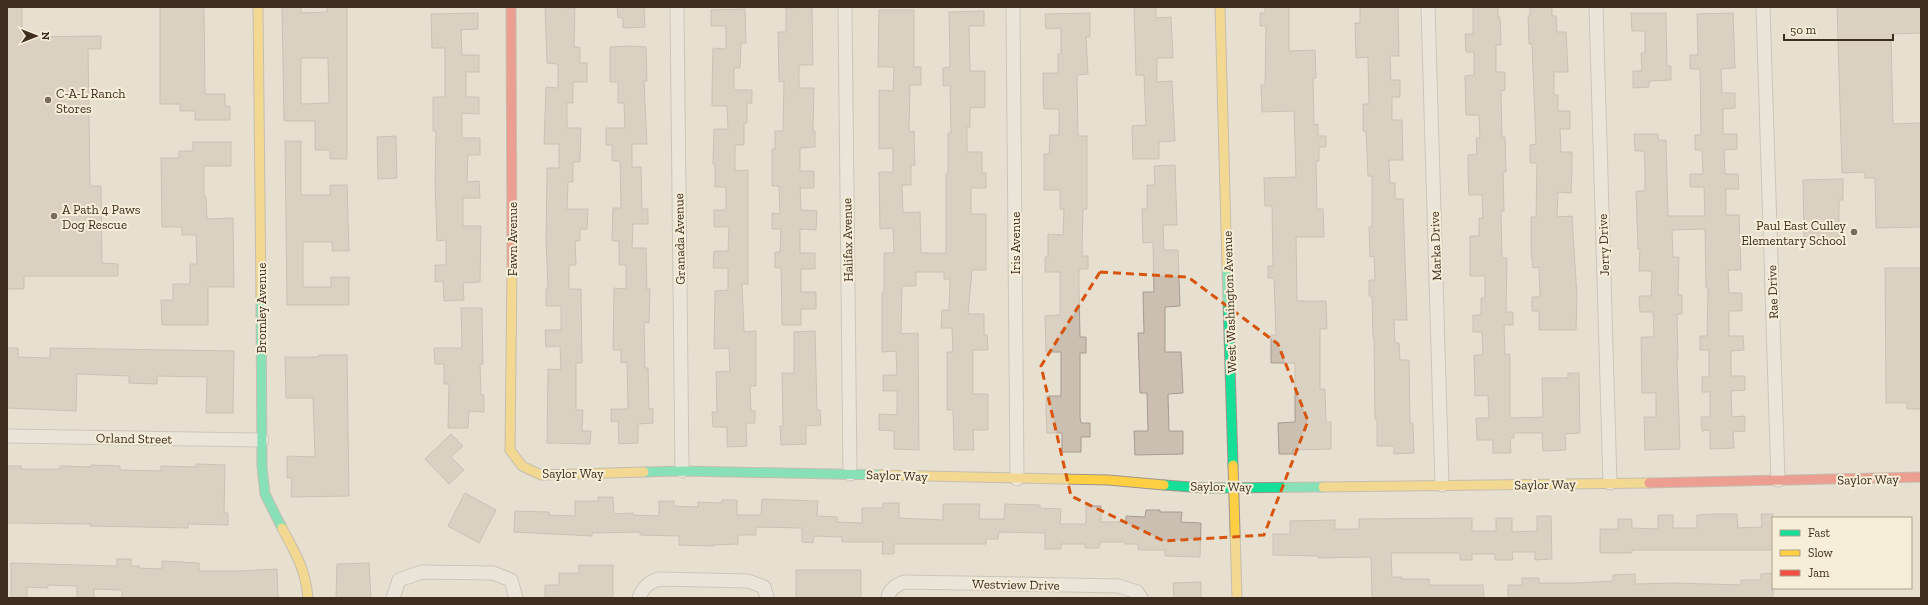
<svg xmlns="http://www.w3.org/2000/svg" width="1928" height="605" viewBox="0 0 1928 605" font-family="'Zilla Slab',serif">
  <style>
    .building { fill: #cbbfb2; stroke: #a89c90; fill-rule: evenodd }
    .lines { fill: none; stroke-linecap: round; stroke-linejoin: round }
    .street-casing { stroke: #ada599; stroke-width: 15 }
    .fast-casing { stroke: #9c958a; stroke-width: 11 }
    .slow-casing { stroke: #9c958a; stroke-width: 11 }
    .jam-casing { stroke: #9c958a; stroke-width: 11 }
    .street { stroke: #efebe3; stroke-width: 13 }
    .fast { stroke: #16e098; stroke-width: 9 }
    .slow { stroke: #ffcf43; stroke-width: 9 }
    .jam { stroke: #f24e42; stroke-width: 9 }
    .marked { fill: none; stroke: #d7550e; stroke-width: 3; stroke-dasharray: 8 5; stroke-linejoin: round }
    .poi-dot { fill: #786c5e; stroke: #f7eed8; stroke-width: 1.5 }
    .labels { text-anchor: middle; stroke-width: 4; stroke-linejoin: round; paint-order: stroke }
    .poi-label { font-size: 13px; fill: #3d2e20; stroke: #f7eed8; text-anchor: start }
    .street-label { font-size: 13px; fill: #3d2e20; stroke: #f7eed8 }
  </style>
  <rect width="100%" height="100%" fill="#e7e0d1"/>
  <path class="building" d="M7 7H22V37L101 36V49H88L90 186H101L102 263 118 264V276H24V289H7Z
    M160 7H204L205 94H225V106H230V120H195V111H180V104H160Z
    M282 7H301V13L327 12V7H347V159H330V150H315V121H284ZM301 58H328L329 103 301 104Z
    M545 7 575 8 574 47H580V63H587V82H573V103H567V128H581L580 162H573V182H568L567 209H588L587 229H580V241H575L576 265H569V289H581L582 363H576V410H583L582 431H591L590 444 547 443 548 369 561 370 560 346 546 347 545 330H561V306H546V289H548L546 241 547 168H559V144H544L546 87 558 88V64L547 63Z
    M617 7H644L645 27 623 28V18H618Z
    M812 7 813 65H799V88H814L813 131H815V147L800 148V171H814V188H800L801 210 817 211 816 230 800 229V253H815V269H801V292H816V309H801V325H782L781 268H775V252H780L781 229H772V213L780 214 779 186H772V149H775V131H783L784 81 779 82 778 32H786V8Z
    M1134 7H1156V18L1171 17 1173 58H1157V82L1172 81 1175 141 1159 142V159H1133L1132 126 1146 125 1144 75H1136Z
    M1265 7H1289V51L1315 50 1316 78H1313L1314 125 1318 124V136H1326V147H1319V161H1316L1317 209H1323L1324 237H1296L1297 301H1326L1327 329H1320V389H1325L1326 422H1331V449L1293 450V454H1279L1278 423 1295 422V363H1271V335H1276L1274 278H1268V266H1273L1272 206H1265L1264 178 1296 177 1294 111 1262 112 1261 85H1265L1266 26H1260V13H1265Z
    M1360 7H1398L1399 56H1390L1391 80H1400V97H1392V120H1402L1403 160H1389L1390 183H1395V199H1403L1407 320H1394L1395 343H1399L1400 360H1409L1410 423H1413L1414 453 1394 454V446H1377V419H1375L1374 337H1373L1372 296H1369V280H1375L1374 256 1370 257 1369 227H1372V176H1368L1366 131H1363V104H1369L1368 57 1356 58 1355 23H1360Z
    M1473 7H1498V17H1500L1501 45H1496V72H1505V90L1501 91 1502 137H1505L1506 172H1503L1504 211H1501L1502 258H1507L1506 312H1513V325H1504L1505 355 1510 354V418L1543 417 1542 378H1568V373H1579L1580 433 1565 434 1566 450 1543 451 1542 433H1514V438H1510L1511 453H1493V440H1477L1476 418H1489L1488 395 1475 396 1474 355H1483L1482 332H1473V315H1481V298H1485V276H1470V236H1479V218H1483L1482 195H1469L1468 173V155L1477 154 1476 138H1480L1479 115H1466L1465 76 1474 75V52H1466L1465 34H1473Z
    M1530 7H1552V16H1556L1557 32H1566L1568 72H1554V95H1558V111H1570V129H1560L1561 152H1572V170L1571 193 1558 192 1557 217 1572 216 1577 297 1576 330H1539V311H1532V297H1540L1539 267 1533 268 1531 250V217H1536L1537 163H1530V145L1536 144 1532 44H1529L1528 16H1530Z
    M1837 7H1921V33L1891 34 1893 124 1921 123V227L1876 228 1875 178H1865V172L1842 173Z
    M745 9 746 43H741L740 68H734V90H752V103H747V123H744V145H735V171L748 170V284H742L744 332 756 331V386H750L751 411H755V423H746L747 446 727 447V427H713L712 412H717L716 372 730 371 729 348 714 349 715 291 728 290V268H713L714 251H728L729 227H714V210H726V187H715V164H713L714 129H728L727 106H712V91L713 48 726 49V26H711V10Z
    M879 10H914V67H921V85H910L909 132 914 131 915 165H911V185H902L903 213 920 212 921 253H946V174L948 173V133H951L950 85 943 86V68L950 67 949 12 984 11V26H969L970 71H985V107L970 108V127H967V152H982V173H986V188H971V214H986V270H972L968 314H984V335H987L988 350H973V394H988V430H973L974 450H954L953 410H947V352H953L952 328H941L942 310H949L950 279H944V272H916V286H902L901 334 918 333 919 450 894 449V431L879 430V414L897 415V391H883V375H897L896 351 882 352V293H884V253H894L893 228 880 229 879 172H893V148L879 149V90L893 91 894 67H878Z
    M478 13V29L461 30 462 55H479V72H466V97H479V114L462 113V138H480V155H468L467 182 479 181 480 198H463V226H481L480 282 463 283 464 300 444 301 443 281 435 282V265H446V240L437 241 435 182 436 131H433V97H445V48H432L431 14Z
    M1090 13V37H1086L1088 74 1077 75 1078 136H1087V209H1083L1082 256H1088V269H1079V290L1080 337H1086V353H1080V417L1081 423H1090V437H1081V452H1062V433H1047L1046 411V396H1061V352H1046L1045 316 1060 315V272H1045V257H1048V234L1063 235 1064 209H1060V190H1044V154H1049L1050 135H1059V109H1044L1043 95V73H1058V54H1061V28L1046 29 1045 14Z
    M1631 13H1666L1667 66H1671V80L1649 81V87L1633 88V71H1642L1641 53H1645V31H1632Z
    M1733 13 1735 68 1721 69 1722 93H1735V108L1723 109V134H1737V149L1724 150 1725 174H1738L1739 189H1726V215H1739L1741 270H1728L1729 293H1742V311H1729V336H1743L1744 350 1731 351V376H1745V390L1731 391 1732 417 1745 416V431L1733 432 1734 448 1710 449V430L1702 431 1701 417H1710V392H1702V377H1709V350H1700V336H1707L1708 288H1706L1705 229 1672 230 1673 257H1679L1678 295H1682V314H1677L1678 360H1677L1680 449 1645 450 1644 417H1656V393H1642L1641 337H1654L1653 312H1640L1639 296H1651L1652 271H1639L1640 249H1638L1636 191H1645V168L1644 151H1635L1634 134H1658V140H1666L1668 216H1705L1704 187H1690V174H1703L1702 150H1695V135H1701L1700 69H1690V55H1698L1697 14Z
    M631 46 646 47 647 81H644L647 144H632V167H641L642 209H648V224H633L632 248H646L647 289H650L649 323 644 322 645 368H648L649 409 653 408V423L638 424V443L619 444 618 421 611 422V409H628L627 362 621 363V350H613L614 288 626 289V265H619V241H612L613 208H621L620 161H612V145H606V128H625L624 103H618V82H610V47Z
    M396 136 397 178 378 179 377 137Z
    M285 141H301V195H330V185H347L349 251H332V242H303V287H331V277H349V305H287Z
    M193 142H231V166H204V197H206L207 219 233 218 234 287H208V325H162L161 300H173V284H190V264H197L196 235H182V227H162L161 158H179V151H193Z
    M1175 165 1177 225H1163L1164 250H1178L1180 306 1165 307V352H1181L1183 393 1168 394 1169 431H1183V454L1135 455 1134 431H1148L1147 393H1140L1138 333H1144L1143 292H1154L1153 242 1143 243 1142 209H1147V185H1155L1154 166Z
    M1843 179V200H1839V241H1804L1803 180Z
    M1885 268H1921V409H1907V403H1886Z
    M461 308H482L483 364H480L481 395H484V412L469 411 468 428H448L449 384H444V364H435L434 348H462Z
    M815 331 817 410H820L821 425 806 426V444L781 445 780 426H783L782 373H794V332Z
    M7 348H18V357L50 358V348L234 351 233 413H206L207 377 157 376V384L129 383V376L77 374 76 411 7 408Z
    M319 355H347L349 496 291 497 292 478H287V456L315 457 313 398H286L285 357H319Z
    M451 434 463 446 451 457 464 470 449 484 425 459Z
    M196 464 225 465 224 513H228V525L188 524V528L90 526V524L7 523V466H21V469H60V466L91 467V465L120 466V470L161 471V466L196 467Z
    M465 493 496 510 479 543 448 526Z
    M598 497H613L614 514 633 513V515L659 516V501H674V506L698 507V502L722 503V500H737V515H761L762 499 818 501 817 516 837 517V522L862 523V508H883V503H899V518L943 520V504H980L979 519H1004L1005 504 1040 505V508L1061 509 1060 524H1086V506H1101V522H1126V516L1145 517 1146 510H1160V512H1182L1181 522 1201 523 1200 557 1165 556V550H1138V544H1125V542H1100L1099 548H1085V544H1061V549H1045V533L999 532 998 539H986V544H894V554H882L883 542H842V537L814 536 813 543 802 542V528L756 527V535H738V544L713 545V546L679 545V536L640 535V532L592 533V536L514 532 515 511 549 512V515L575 516V501H598Z
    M1713 514H1737L1738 528 1762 527 1761 514H1773V550H1632V553H1600V529H1618V519H1632V528L1658 529V515H1673V528H1697V515Z
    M1537 516H1551L1552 559 1535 560V552H1512L1513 560H1495V554H1472V560H1460V553H1391L1392 577H1402V579H1429V585H1483L1484 598H1372L1371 557 1318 558V556L1273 555V534H1290V521L1335 520V529H1359V519L1472 518V531H1496V518H1512V532L1537 531Z
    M117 559H131V566H139V568L162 569V561L199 563V571H239L277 569 278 598H122V590L94 589V598H77V586L48 585V588L27 587V598H11V563L117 566Z
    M369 563 371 598H336L337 564Z
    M579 565H613V598H545V585H559V573H579Z
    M796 570H861V598H796Z
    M1773 573V598H1508V585H1522V578H1539V583H1575L1613 581V575L1635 574V584L1677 583 1741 585V580H1761V574Z
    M1201 582V598H1174L1173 583Z"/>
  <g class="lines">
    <g class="street-casing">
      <path id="street" d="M677 7 682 471
        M845 7 850 474
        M1013 7 1017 479
        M1428 7 1442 485
        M1596 7 1610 483
        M1763 7 1778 480
        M7 436 262 440
        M393 598 399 580 422 572 493 573 511 580 516 598
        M639 598C643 587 649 581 660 579L748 581 764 587 767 598
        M888 598C889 589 896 585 904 582L1119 586 1137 592 1141 598"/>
    </g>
    <g class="fast-casing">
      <path id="fast" d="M1227 268 1233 465
        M261 296 262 467 265 494 282 528
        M644 472 682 471 881 475
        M1164 485 1205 488 1323 487"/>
    </g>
    <g class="slow-casing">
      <path id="slow" d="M258 7 261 296
        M1220 7 1227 268
        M512 266 510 450 522 466 541 475 644 472
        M1233 465 1237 598
        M881 475 1108 480 1164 485
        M1323 487 1649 483
        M282 528C296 554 305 568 308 598"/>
    </g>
    <g class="jam-casing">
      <path id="jam" d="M511 7 512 266
        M1649 483 1921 477"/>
    </g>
    <use href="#street" class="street"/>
    <use href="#fast" class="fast"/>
    <use href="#slow" class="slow"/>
    <use href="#jam" class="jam"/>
  </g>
  <path d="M0 0H1928V605H0ZM1100 272 1188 277 1278 344 1308 421 1264 535 1164 541 1071 496 1041 366Z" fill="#e7e0d1" fill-opacity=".55" fill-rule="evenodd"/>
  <path class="marked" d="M1100 272 1188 277 1278 344 1308 421 1264 535 1164 541 1071 496 1041 366Z"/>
  <g class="poi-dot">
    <circle cx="48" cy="100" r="4"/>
    <circle cx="54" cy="216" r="4"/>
    <circle cx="1854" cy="232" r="4"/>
  </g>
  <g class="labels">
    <g class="poi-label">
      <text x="56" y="98">C-A-L Ranch<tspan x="56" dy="15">Stores</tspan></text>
      <text x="62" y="214">A Path 4 Paws<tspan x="62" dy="15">Dog Rescue</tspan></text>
      <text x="1846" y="230" text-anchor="end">Paul East Culley<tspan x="1846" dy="15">Elementary School</tspan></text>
    </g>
    <g class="street-label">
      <text transform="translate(512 239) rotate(-90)" y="5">Fawn Avenue</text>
      <text transform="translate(679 239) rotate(-91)" y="5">Granada Avenue</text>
      <text transform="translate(847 240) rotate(-91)" y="5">Halifax Avenue</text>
      <text transform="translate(1015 243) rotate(-90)" y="5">Iris Avenue</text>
      <text transform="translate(1603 245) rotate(-92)" y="5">Jerry Drive</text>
      <text transform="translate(1435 246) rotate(-92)" y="5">Marka Drive</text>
      <text transform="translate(1772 292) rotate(-92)" y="5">Rae Drive</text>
      <text transform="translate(1229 302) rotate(-92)" y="5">West Washington Avenue</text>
      <text transform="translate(261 308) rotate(-90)" y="5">Bromley Avenue</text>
      <text transform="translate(134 438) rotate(1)" y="5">Orland Street</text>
      <text x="573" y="478">Saylor Way</text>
      <text transform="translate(897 475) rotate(2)" y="5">Saylor Way</text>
      <text transform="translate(1868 479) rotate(-1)" y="5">Saylor Way</text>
      <text transform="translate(1545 484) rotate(-1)" y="5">Saylor Way</text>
      <text transform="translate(1221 486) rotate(1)" y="5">Saylor Way</text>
      <text transform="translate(1016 584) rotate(1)" y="5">Westview Drive</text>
    </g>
  </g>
  <rect width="1928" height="605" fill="none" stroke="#3d2e20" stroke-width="16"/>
  <rect x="1772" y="517" width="140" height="72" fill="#f7eed8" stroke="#ada18e"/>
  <rect x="1780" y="530" width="20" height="6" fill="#16e098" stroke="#ada18e"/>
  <text x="1808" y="537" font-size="12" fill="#3d2e20">Fast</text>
  <rect x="1780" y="550" width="20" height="6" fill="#ffcf43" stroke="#ada18e"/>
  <text x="1808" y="557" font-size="12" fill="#3d2e20">Slow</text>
  <rect x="1780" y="570" width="20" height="6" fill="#f24e42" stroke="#ada18e"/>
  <text x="1808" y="577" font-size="12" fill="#3d2e20">Jam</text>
  <g transform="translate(36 36) rotate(90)" stroke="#f7eed8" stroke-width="3" paint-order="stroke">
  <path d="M0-3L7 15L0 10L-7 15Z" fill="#3d2e20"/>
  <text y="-6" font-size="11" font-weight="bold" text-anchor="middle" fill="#3d2e20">N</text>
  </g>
  <path d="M1784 34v6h109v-6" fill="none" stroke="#3d2e20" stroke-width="2"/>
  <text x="1790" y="34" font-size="12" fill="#3d2e20" stroke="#f7eed8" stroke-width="3" paint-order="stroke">50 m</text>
</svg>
